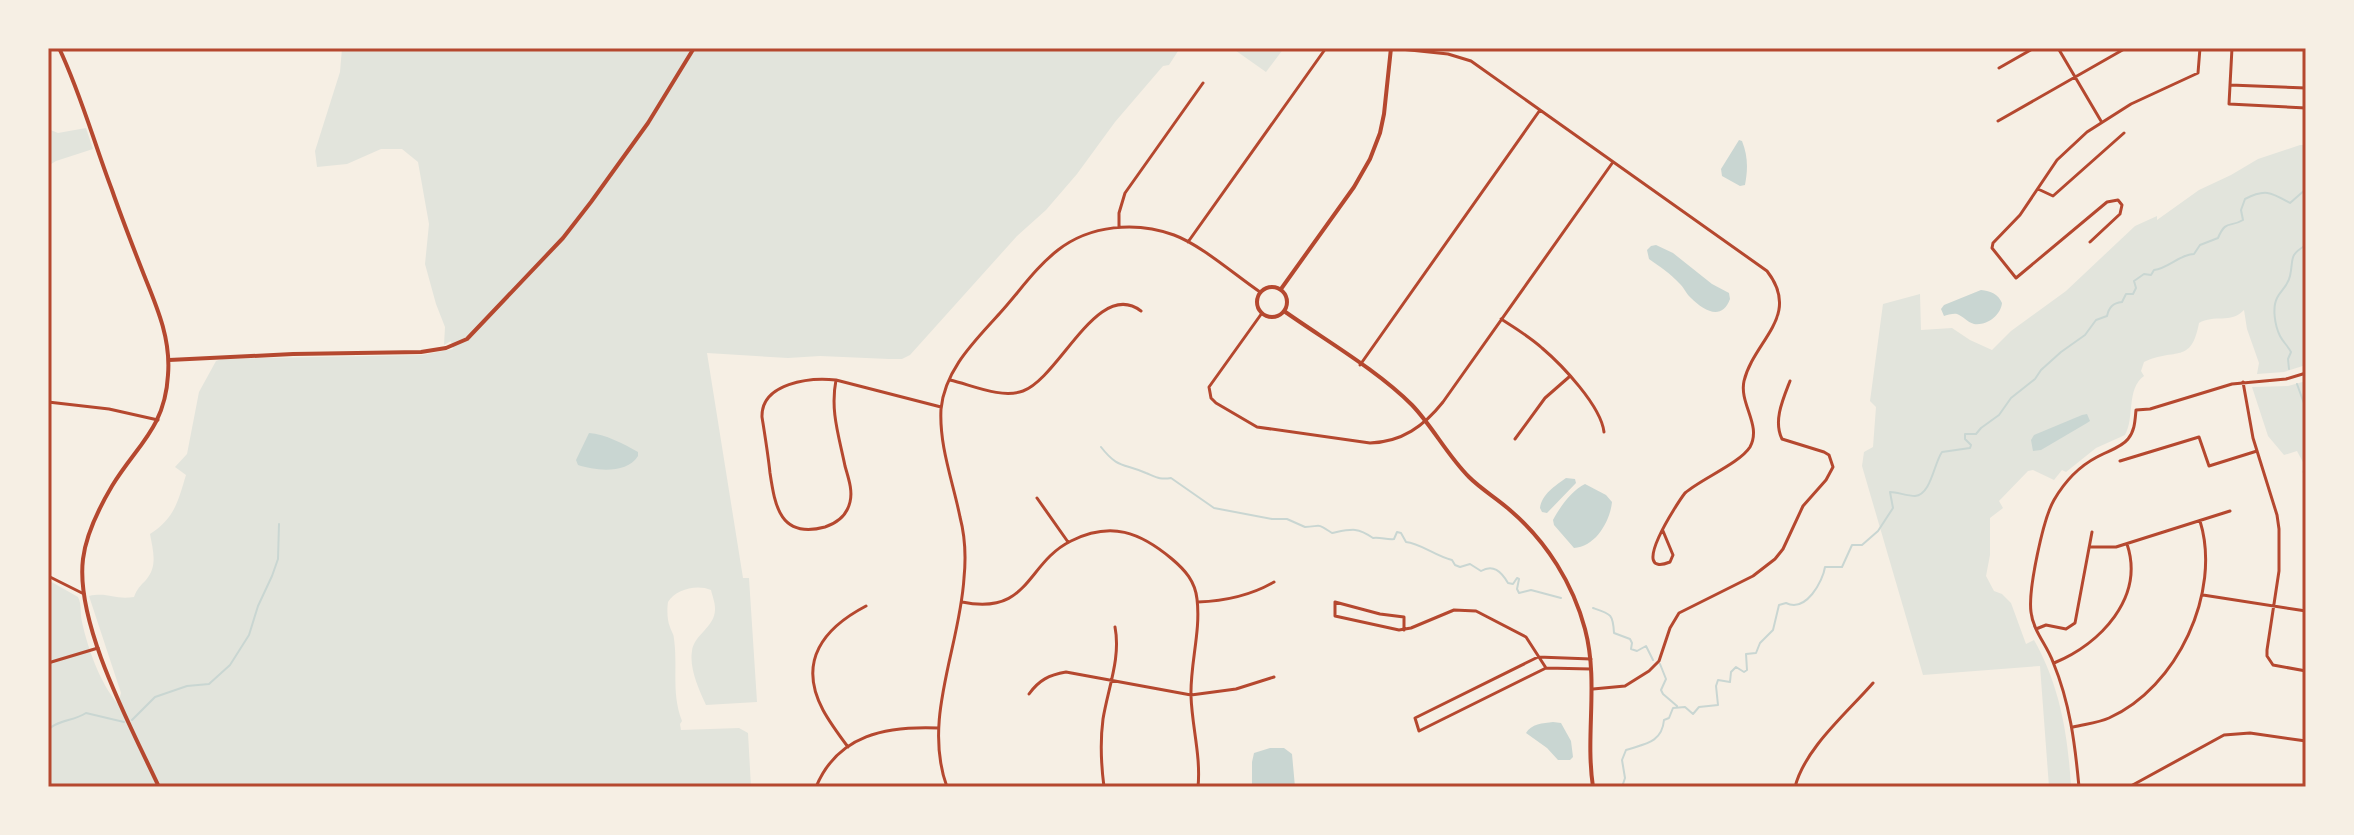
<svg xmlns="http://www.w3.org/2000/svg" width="2354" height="835" viewBox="0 0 2354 835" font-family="'Titillium Web',sans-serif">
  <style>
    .green { fill: #e2e4dc }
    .water { fill: #c9d6d2 }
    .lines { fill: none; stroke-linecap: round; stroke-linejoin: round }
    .stream { stroke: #c9d6d2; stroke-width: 2 }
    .minor { stroke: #b5482f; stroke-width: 3 }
    .tertiary { stroke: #b5482f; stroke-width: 4 }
    .neatline { fill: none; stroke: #b5482f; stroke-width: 3 }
  </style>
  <rect width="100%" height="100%" fill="#f6efe4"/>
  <path class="green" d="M342 48H1180L1169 65 1163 66 1115 122 1077 174 1046 210 1017 236 910 355 902 359H889L820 356 788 358 707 353 743 578H749L757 702 706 705C699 690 689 668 692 651 694 634 716 627 715 608 715 602 712 595 711 590 697 584 676 589 668 602 667 609 667 620 670 627 671 631 674 634 674 639 678 667 671 693 682 721L680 724 681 730 739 728 748 733 751 787H48V580L78 597C82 605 80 613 82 622 88 649 100 683 118 704L121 693 89 596C109 592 114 600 134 597 137 589 140 586 146 580 158 566 153 551 150 534 175 518 178 501 186 475L175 467 187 454 199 392 216 361 222 359 422 355 453 349 451 341 444 345 445 327 436 304 425 264 429 224 418 162 402 149H381L347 164 317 167 315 151 340 72Z
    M1232 48H1284L1266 72Z
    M86 128 93 149 56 161 48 166V129L58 133Z
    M2300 145H2306V365L2284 372 2257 374 2259 363 2247 329 2244 310C2231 324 2214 314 2199 323 2191 365 2176 347 2144 362L2141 371 2144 376C2126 389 2135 417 2125 435L2096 448 2066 472 2062 470 2054 480 2033 470 2028 471 1999 501 2003 508 1990 518V555L1986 576 1994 591 2002 594 2011 603 2026 644 2034 640C2060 686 2068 735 2071 787H2049L2040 666 1923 675 1862 466 1864 452 1873 447 1876 407 1870 401 1883 304 1920 294 1921 330 1952 328 1970 340 1992 350 2011 331 2066 291 2135 226 2157 216V220L2199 190 2231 175 2258 159Z
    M2306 381V477L2302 472 2305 466 2297 451 2284 455 2268 436 2252 387 2288 386Z"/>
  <path class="water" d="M1739 140 1742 141C1748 156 1748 169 1745 185L1740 186 1722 176 1721 169Z
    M1656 245 1673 253 1712 284 1729 293 1730 299C1722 321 1704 311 1691 298 1686 294 1684 287 1679 283 1671 274 1659 266 1649 259L1647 250 1651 246Z
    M1981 290C1991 291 1998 294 2002 303 2001 315 1987 326 1974 324 1967 322 1963 316 1957 314 1954 313 1947 315 1944 316L1941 309 1944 305Z
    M2087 414 2090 421 2087 423 2041 450 2033 451 2031 440 2034 435 2082 415Z
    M589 433C605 434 624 444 638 452V456C627 474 596 471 578 465L576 460Z
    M1566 478 1575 479 1576 483 1547 513 1542 512 1540 508C1542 494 1555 486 1566 478Z
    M1585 484 1606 495 1612 502C1610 522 1595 547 1574 548L1554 525 1553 520C1560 507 1572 490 1585 484Z
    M1553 722 1561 723 1571 741 1573 757 1570 760H1558L1547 748 1526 733C1531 724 1543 723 1553 722Z
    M1270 748H1284L1292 754 1295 787H1252V762L1254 753Z"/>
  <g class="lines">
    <path class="stream" d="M2289 369 2288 359 2291 352C2288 346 2283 342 2280 336 2275 326 2272 308 2277 298 2281 290 2288 286 2290 276 2294 258 2288 256 2306 245
      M2297 384 2306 409
      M1101 447C1118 469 1124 463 1146 473 1156 477 1160 480 1171 478L1214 508 1272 519H1287L1305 527C1323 526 1316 523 1332 533 1352 529 1357 527 1373 538 1381 537 1387 540 1394 539L1397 532 1401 533 1406 542C1420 543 1435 556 1452 560L1455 565 1460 567 1470 564 1481 571C1493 564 1501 571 1508 583L1513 584 1517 578 1519 579 1517 589 1519 593 1531 590 1561 598
      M1593 608C1611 614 1613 614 1614 633L1630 639 1632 643 1631 649 1637 651 1646 646 1653 660
      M1660 664 1666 679 1661 690 1663 694 1677 706
      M132 720 155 697 187 686 209 684 230 665 249 635 258 606 272 576 278 559 279 524
      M48 730C57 720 74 721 86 713L124 722
      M1622 787 1625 778 1622 760 1626 750C1644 744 1662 743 1664 720L1669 718 1673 708 1685 707 1693 714 1699 707 1718 705 1716 686 1718 680 1730 682 1731 672 1736 667 1744 672 1747 670 1746 654 1756 653 1760 643 1773 630 1779 605 1786 603C1806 613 1823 581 1825 567H1842L1852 545H1862L1878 531 1893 508 1890 492C1897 492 1907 496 1915 496 1931 495 1934 463 1942 452L1970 448 1971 445 1965 439V434H1976L1981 428 1999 415 2011 398 2035 379 2041 370 2061 352 2085 335 2096 320 2107 316C2109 307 2113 303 2122 302L2126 294H2133L2136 288 2134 281 2144 274 2151 275 2154 270C2169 268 2180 254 2194 254L2200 245 2218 238C2226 219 2230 228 2243 220L2241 210 2245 199C2266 188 2272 193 2290 203L2306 189"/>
    <path class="minor" d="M1391 48 1448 54 1471 61 1767 271C1802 316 1754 340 1744 381 1739 404 1762 425 1750 447 1740 463 1701 479 1685 493 1678 502 1627 579 1670 562L1673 555 1663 531
      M2058 48 2101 121
      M2232 48 2229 104 2306 108
      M1999 68 2034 48
      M2230 85 2306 88
      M1998 121 2126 48
      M2038 189 2053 196 2124 133
      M1119 227V213L1125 193 1203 83
      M1188 242 1326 48
      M2090 242 2120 214 2122 205 2118 200 2107 202 2016 278 1992 248 1993 243 2020 215 2057 160 2087 132 2131 104 2198 73 2200 48
      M1262 313 1209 387 1211 398 1216 403 1257 427 1370 443C1402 442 1424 426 1443 402L1613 162
      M1501 319C1515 328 1530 337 1542 348 1562 365 1601 406 1604 432
      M1360 365 1540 110
      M836 380C830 411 839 436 845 466 848 477 853 490 850 502 847 515 837 523 825 527 780 539 775 506 770 473 768 454 765 436 762 417 761 383 810 377 836 380L941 407
      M950 380C972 385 1001 399 1023 391 1060 377 1098 278 1141 311
      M2243 382 2253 438 2277 515 2279 529V571L2267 650V656L2273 665 2306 671
      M48 402 109 409 158 420
      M1515 439 1545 398 1569 377
      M2120 461 2199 437 2209 466 2257 451
      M1037 498 1068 542
      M2089 547H2116L2230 511
      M48 576 84 594
      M2203 595 2306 611
      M962 602C1030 616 1026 563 1071 541 1111 521 1140 532 1172 559 1185 570 1195 581 1197 599 1201 631 1190 664 1191 696 1192 727 1201 756 1198 787
      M1198 602C1226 601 1250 596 1274 582
      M2036 629 2046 625 2066 629 2075 623 2092 532
      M1404 630V617L1380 614 1335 602V616L1399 630 1411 628 1454 610 1476 611 1526 637 1546 668
      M1591 659 1538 657 1415 718 1419 731 1546 668 1591 669
      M48 663 98 648
      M2054 663C2100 644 2145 598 2127 544
      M1593 689 1625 686 1649 671 1659 661 1670 628 1679 613 1753 576 1775 559 1783 549 1803 506 1826 480 1833 467 1829 455 1824 452 1782 439C1773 421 1783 399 1790 381
      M1029 694C1039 680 1049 675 1066 672L1191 695 1236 689 1274 677
      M2073 727C2085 724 2098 723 2109 718 2177 688 2222 592 2200 521
      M848 747C839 735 830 723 823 710 797 661 824 628 866 606
      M816 787C838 734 887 726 938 728
      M947 787C922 719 960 647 964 578 966 558 965 536 960 517 953 482 939 446 941 409 945 369 975 341 1000 313 1019 292 1036 267 1058 250 1090 225 1136 221 1174 235 1201 245 1235 275 1260 292
      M1104 787C1101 764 1100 742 1103 719 1108 688 1121 658 1115 627
      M1795 787C1805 748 1847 713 1873 683
      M2079 787C2075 744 2070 703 2053 662 2047 645 2033 631 2031 612 2028 590 2043 519 2054 500 2065 481 2078 467 2097 457 2107 451 2121 448 2128 439 2135 431 2135 420 2136 410L2150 409 2232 384 2286 379 2306 373
      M2129 787 2224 735 2250 733 2306 741"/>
    <path class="tertiary" d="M59 48C81 94 94 143 112 190 122 219 133 247 144 275 157 307 171 339 168 375 165 428 137 445 112 486 99 508 86 534 83 559 75 624 131 727 159 787
      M1257 302a15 15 0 1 1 30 0a15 15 0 1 1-30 0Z
      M1281 289 1354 187 1370 159 1380 133 1384 114 1391 48
      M1284 311C1325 340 1377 370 1412 405 1433 427 1447 455 1469 477 1482 490 1498 499 1511 511 1547 542 1573 584 1585 629 1599 682 1585 734 1593 787
      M169 360 293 354 421 352 446 348 467 339 563 238 591 202 648 123 694 48"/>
  </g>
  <rect width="2354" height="835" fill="none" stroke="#f6efe4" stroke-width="100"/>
  <rect x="50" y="50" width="2254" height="735" class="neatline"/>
</svg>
